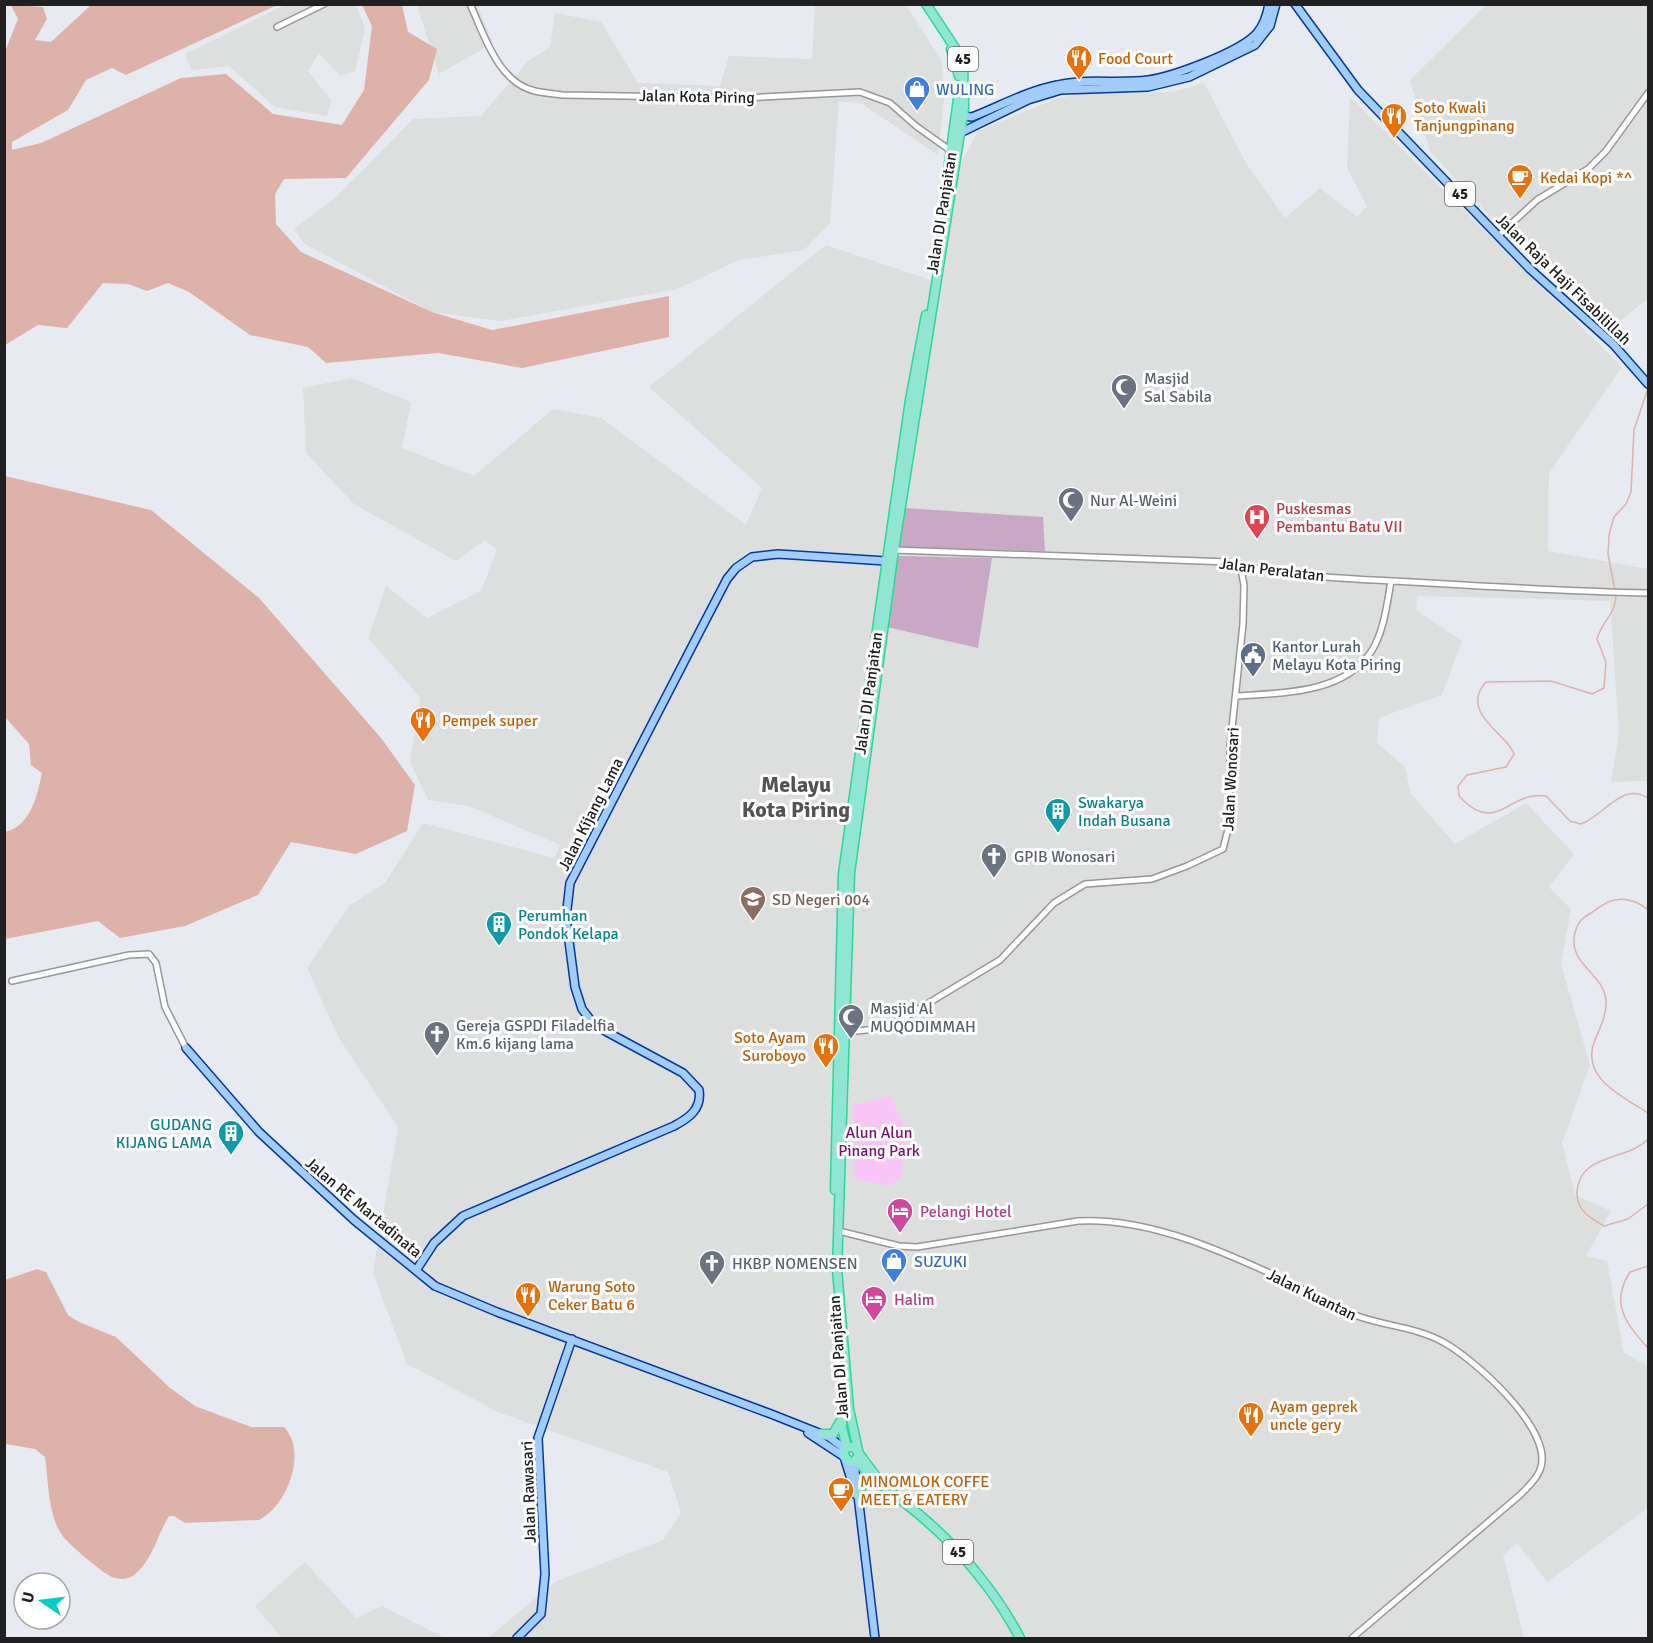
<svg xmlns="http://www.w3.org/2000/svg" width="1653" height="1643" viewBox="0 0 1653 1643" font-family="Signika,sans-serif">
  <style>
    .residential { fill: #dddede }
    .cemetery { fill: #c9a8c5 }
    .park { fill: #f9c5f7 }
    .water { fill: #ddb2a8 }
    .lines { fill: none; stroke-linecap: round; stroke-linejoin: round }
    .stream { stroke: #ddb2a8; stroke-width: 1.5 }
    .minor-casing { stroke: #979797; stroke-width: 8 }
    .major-casing { stroke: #023b9a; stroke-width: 10 }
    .highway-casing { stroke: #29d995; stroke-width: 11 }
    .minor { stroke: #fff; stroke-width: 5 }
    .major { stroke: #a2ccfb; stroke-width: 7 }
    .highway { stroke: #90e6d2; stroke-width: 8 }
    .labels { text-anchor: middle; stroke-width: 6; stroke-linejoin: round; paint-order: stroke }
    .shield { fill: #fff; stroke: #636363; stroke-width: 1.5 }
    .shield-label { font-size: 15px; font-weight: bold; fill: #202020 }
    .food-label { font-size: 16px; fill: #c56008; stroke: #fff; text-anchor: start }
    .shop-label { font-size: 16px; fill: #366cbe; stroke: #fff; text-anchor: start }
    .street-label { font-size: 16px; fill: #202020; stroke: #fff }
    .worship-label { font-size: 16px; fill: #5b616d; stroke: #fff; text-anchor: start }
    .health-label { font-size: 16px; fill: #be3a42; stroke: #fff; text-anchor: start }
    .service-label { font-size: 16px; fill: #4e5e75; stroke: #fff; text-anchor: start }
    .culture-label { font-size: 16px; fill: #0d838f; stroke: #fff; text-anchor: start }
    .education-label { font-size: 16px; fill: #785e54; stroke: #fff; text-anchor: start }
    .park-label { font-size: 16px; fill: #7f0d7a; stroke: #fff }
    .hotel-label { font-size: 16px; fill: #b23c85; stroke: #fff; text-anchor: start }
    .district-label { font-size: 22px; font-weight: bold; fill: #535353; stroke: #fff }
  </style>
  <rect width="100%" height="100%" fill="#e7eaf0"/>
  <path class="residential" d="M285 5H356L365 28 355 72 339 75 319 53 308 71 331 100 327 116 275 107 229 66 192 70 185 54Z
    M417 5H477L493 43 439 74Z
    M815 5H906L941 60 945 91 938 155 862 104 839 101 830 223 804 250 739 260 677 289 501 321 432 312 305 244 294 229 334 199 413 119 481 116 527 62 550 47 555 13 601 22 638 83 720 86 729 56 812 59Z
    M1486 5H1648V298L1613 327 1495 222 1430 151 1410 80Z
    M1204 83 1246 163 1285 218 1320 188 1357 217 1367 206 1347 168 1350 97 1622 367 1549 473 1548 551 1648 569V781L1611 782 1619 733 1610 601 1417 596 1416 610 1462 641 1442 695 1379 718 1377 743 1405 767 1411 794 1455 844 1526 803 1574 854 1549 887 1571 909 1561 964 1590 1065 1562 1143 1575 1195 1611 1211 1586 1256 1607 1261 1624 1353 1648 1366V1508L1547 1582 1517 1543 1503 1555 1524 1638H488L555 1582 663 1540 681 1513 668 1472 500 1413 407 1364 373 1273 398 1127 339 1038 307 968 349 906 385 883 423 823 554 858 560 845 469 806 428 800 410 761 420 697 368 638 386 586 427 618 481 591 497 550 485 540 456 561 354 504 306 453 303 388 352 378 411 402 402 448 474 476 553 409 601 418 746 525 762 488 649 387 826 245 942 284 960 165 978 131 1058 98 1082 94 1173 92Z
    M305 1562 356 1618 382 1606 445 1638H282L255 1606Z"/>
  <path class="cemetery" d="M904 508 1043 517 1045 551 899 547Z
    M898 556 992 558 978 648 887 627Z"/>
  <path class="park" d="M890 1096 906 1130 902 1176 889 1186 855 1179 853 1105Z"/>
  <path class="water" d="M11 5 43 7 47 19 35 40 51 42 91 5H277L126 75 112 68 86 80 68 110 12 142V150L41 143 181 78 226 74 273 114 342 125 364 90 372 26 362 5H402L408 32 437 49 429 80 346 178 284 179 275 194 276 224 301 252 432 312 492 330 669 296V337L522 368 438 353 326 363 308 347 250 335 189 292 168 283 147 291 128 284 103 283 67 328 38 325 5 345 4 54 18 19Z
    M5 476 151 510 259 598 381 738 415 785 407 831 356 854 291 842 258 895 185 926 120 938 98 921 5 939V832C31 826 37 796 42 773L31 765 29 744 5 717Z
    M37 1269 46 1272 68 1315 79 1322 116 1337 169 1387 195 1406 251 1427H284C308 1452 287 1506 259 1520L185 1523 174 1516H169C157 1535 153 1560 134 1575 124 1583 110 1578 101 1570 89 1561 77 1551 66 1540 47 1519 49 1483 45 1457L35 1449 5 1444V1280Z"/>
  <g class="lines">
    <path class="stream" d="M1615 590 1608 554 1609 535 1614 517 1626 504 1631 492 1634 430 1648 388
      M1616 595C1616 614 1602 621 1597 639L1606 662 1604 688 1592 694 1551 681 1486 682C1458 713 1509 735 1514 754L1506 767 1467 775 1458 786 1459 796C1497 837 1508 790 1546 796L1570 821 1581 824C1604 816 1622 781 1648 798
      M1648 910C1641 903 1626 897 1615 900 1606 901 1599 908 1591 913 1582 918 1577 923 1575 933 1567 964 1603 972 1606 1000 1607 1014 1600 1028 1595 1040 1579 1078 1624 1097 1648 1113
      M1648 1139C1628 1161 1579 1153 1577 1192 1576 1210 1590 1218 1604 1226L1628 1219 1648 1204
      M1647 1347C1625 1322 1610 1303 1630 1272L1648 1266"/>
    <g class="minor-casing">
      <path id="minor" d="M470 4C484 34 498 83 535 91 544 93 554 94 563 95L744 98 860 92 890 103 916 126 951 151
        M277 27 324 4
        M1498 236 1537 200 1588 169 1606 151 1648 93
        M894 550 1229 562C1282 576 1339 578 1393 581 1478 586 1563 591 1648 593
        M1236 696C1281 693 1343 694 1371 652 1384 632 1387 604 1391 581
        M12 981 129 955 149 954 156 963 165 1007 186 1048
        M845 1032 877 1029 897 1022 1000 960 1054 903 1085 884 1152 879 1187 866 1223 849 1229 825 1230 747 1243 624 1244 585 1240 564
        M839 1231 899 1246 917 1247 1078 1221C1144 1217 1215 1248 1274 1275 1300 1287 1325 1303 1352 1314 1381 1326 1414 1326 1443 1342 1473 1358 1556 1431 1540 1470 1536 1480 1527 1488 1520 1495L1352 1638"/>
    </g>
    <g class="major-casing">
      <path id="major" d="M1295 4 1358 90 1530 269 1613 344 1648 384
        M962 116 972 117C1000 106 1027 91 1057 85 1087 78 1118 84 1148 80 1174 76 1240 52 1257 33 1264 25 1267 15 1269 4
        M960 133 1028 100 1061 90 1148 87 1189 77 1255 45 1270 26 1276 4
        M186 1048 259 1132 354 1220 435 1286 497 1312 771 1414 829 1437 845 1449
        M417 1269 434 1243 463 1216 674 1126C689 1118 702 1109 699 1090L683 1073 607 1032 592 1022 582 1009 575 987 566 918 570 883 701 629 727 579 736 568 752 557 778 554 886 561
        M808 1433 843 1456
        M845 1460 856 1495
        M854 1462 875 1638
        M517 1638 541 1614 545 1574 538 1438 572 1339"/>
    </g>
    <g class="highway-casing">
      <path id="highway" d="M951 49 959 76
        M947 178 959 92
        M876 637 910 400 926 315
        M835 1190 843 874 872 668
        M842 1391V1428L847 1447
        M821 1434H833L840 1422
        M858 1450 849 1409 837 1269 850 873 894 550 964 108 963 60 926 4
        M859 1455 854 1462H849L843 1453 847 1447H854L875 1475
        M857 1460C874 1483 901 1498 922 1517 961 1550 997 1594 1020 1638
        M859 1495 863 1482 875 1479"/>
    </g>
    <use href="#minor" class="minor"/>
    <use href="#major" class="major"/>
    <use href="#highway" class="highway"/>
  </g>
  <defs>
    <g id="restaurant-pin" transform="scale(1.35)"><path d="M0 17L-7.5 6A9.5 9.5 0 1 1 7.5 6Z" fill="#e8710a" stroke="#fff"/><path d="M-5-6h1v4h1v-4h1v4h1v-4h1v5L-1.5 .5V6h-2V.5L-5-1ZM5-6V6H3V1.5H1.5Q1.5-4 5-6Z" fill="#fff"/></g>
    <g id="shop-pin" transform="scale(1.35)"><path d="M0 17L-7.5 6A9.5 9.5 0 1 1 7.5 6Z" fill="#3f7fe0" stroke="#fff"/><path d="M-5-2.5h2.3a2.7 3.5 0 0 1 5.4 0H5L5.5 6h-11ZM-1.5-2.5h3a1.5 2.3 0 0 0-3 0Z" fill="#fff"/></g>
    <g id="cafe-pin" transform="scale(1.35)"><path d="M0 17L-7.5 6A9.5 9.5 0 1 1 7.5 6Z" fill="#e8710a" stroke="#fff"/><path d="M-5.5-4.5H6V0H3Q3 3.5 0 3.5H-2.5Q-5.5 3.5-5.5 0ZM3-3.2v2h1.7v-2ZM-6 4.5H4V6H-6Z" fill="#fff"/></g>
    <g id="mosque-pin" transform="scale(1.35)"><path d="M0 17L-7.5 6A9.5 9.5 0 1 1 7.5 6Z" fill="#6b7280" stroke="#fff"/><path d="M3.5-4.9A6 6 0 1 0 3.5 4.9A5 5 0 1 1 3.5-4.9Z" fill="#fff"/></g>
    <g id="hospital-pin" transform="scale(1.35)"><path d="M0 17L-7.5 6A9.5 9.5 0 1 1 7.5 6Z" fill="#e0444e" stroke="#fff"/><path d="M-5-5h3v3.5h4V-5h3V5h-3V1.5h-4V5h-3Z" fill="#fff"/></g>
    <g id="civic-pin" transform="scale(1.35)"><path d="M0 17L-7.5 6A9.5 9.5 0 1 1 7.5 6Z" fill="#5c6f8a" stroke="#fff"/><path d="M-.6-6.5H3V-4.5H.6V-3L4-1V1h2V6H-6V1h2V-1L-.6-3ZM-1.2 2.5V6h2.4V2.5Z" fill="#fff"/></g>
    <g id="building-pin" transform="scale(1.35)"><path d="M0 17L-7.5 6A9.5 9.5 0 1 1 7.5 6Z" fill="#0f9aa8" stroke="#fff"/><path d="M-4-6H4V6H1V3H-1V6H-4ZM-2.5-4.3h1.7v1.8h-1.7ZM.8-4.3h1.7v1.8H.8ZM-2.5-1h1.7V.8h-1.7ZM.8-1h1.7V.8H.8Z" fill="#fff"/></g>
    <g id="church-pin" transform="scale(1.35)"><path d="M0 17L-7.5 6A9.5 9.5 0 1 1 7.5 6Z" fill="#6b7280" stroke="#fff"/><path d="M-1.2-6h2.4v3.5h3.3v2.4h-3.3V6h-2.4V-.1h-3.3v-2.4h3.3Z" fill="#fff"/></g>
    <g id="school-pin" transform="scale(1.35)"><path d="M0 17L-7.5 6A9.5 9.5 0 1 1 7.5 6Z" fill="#8d6e63" stroke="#fff"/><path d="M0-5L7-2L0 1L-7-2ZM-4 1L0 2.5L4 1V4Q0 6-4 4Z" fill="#fff"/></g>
    <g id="hotel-pin" transform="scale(1.35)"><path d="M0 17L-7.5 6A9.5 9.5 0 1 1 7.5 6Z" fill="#d1479c" stroke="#fff"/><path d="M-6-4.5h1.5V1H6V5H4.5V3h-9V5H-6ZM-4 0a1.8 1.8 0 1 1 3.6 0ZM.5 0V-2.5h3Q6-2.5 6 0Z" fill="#fff"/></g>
  </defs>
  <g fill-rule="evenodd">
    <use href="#restaurant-pin" x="1079" y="58"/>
    <use href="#shop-pin" x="917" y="89"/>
    <use href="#restaurant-pin" x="1394" y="116"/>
    <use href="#cafe-pin" x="1520" y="177"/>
    <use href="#mosque-pin" x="1124" y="387"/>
    <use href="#mosque-pin" x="1071" y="500"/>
    <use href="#hospital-pin" x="1257" y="517"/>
    <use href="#civic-pin" x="1253" y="655"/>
    <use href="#restaurant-pin" x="423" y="720"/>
    <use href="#building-pin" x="1058" y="811"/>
    <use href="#church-pin" x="994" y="856"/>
    <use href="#school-pin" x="753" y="899"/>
    <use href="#building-pin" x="499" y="924"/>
    <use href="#mosque-pin" x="851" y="1017"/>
    <use href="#church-pin" x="437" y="1034"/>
    <use href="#restaurant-pin" x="826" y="1046"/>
    <use href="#building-pin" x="231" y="1133"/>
    <use href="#hotel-pin" x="900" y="1211"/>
    <use href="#shop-pin" x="894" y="1261"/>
    <use href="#church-pin" x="712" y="1263"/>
    <use href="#restaurant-pin" x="528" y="1295"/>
    <use href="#hotel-pin" x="874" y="1299"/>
    <use href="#restaurant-pin" x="1251" y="1415"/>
    <use href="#cafe-pin" x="841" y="1490"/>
  </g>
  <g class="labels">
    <g class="shield">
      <rect x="948" y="47" width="30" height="24" rx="4.5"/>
      <rect x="1445" y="182" width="30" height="24" rx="4.5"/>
      <rect x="943" y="1540" width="30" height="24" rx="4.5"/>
    </g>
    <g class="shield-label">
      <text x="963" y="64">45</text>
      <text x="1460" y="199">45</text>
      <text x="958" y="1557">45</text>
    </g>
    <g class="food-label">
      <text x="1098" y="64">Food Court</text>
      <text x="1414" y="113">Soto Kwali<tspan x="1414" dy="18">Tanjungpinang</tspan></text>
      <text x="1540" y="183">Kedai Kopi *^</text>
      <text x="442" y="726">Pempek super</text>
      <text x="806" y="1043" text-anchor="end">Soto Ayam<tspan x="806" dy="18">Suroboyo</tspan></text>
      <text x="548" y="1292">Warung Soto<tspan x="548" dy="18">Ceker Batu 6</tspan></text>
      <text x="1270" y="1412">Ayam geprek<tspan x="1270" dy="18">uncle gery</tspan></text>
      <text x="860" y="1487">MINOMLOK COFFE<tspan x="860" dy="18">MEET &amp; EATERY</tspan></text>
    </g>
    <g class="shop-label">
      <text x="936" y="95">WULING</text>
      <text x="914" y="1267">SUZUKI</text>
    </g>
    <g class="street-label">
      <text transform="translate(697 96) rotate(1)" y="6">Jalan Kota Piring</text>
      <text transform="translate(941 213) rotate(-81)" y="6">Jalan DI Panjaitan</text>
      <text transform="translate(1564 279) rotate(44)" y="6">Jalan Raja Haji Fisabilillah</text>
      <text transform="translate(1272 569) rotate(7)" y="6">Jalan Peralatan</text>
      <text transform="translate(868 693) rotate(-82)" y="6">Jalan DI Panjaitan</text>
      <text transform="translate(1230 779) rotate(-87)" y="6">Jalan Wonosari</text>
      <text transform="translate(590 814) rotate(-63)" y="6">Jalan Kijang Lama</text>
      <text transform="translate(364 1207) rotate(40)" y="6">Jalan RE Martadinata</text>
      <text transform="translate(1312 1294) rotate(26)" y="6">Jalan Kuantan</text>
      <text transform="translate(838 1357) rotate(-94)" y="6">Jalan DI Panjaitan</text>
      <text transform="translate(528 1492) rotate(-92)" y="6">Jalan Rawasari</text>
    </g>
    <g class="worship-label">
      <text x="1144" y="384">Masjid<tspan x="1144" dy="18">Sal Sabila</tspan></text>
      <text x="1090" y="506">Nur Al-Weini</text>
      <text x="1014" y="862">GPIB Wonosari</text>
      <text x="870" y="1014">Masjid Al<tspan x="870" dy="18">MUQODIMMAH</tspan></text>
      <text x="456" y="1031">Gereja GSPDI Filadelfia<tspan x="456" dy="18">Km.6 kijang lama</tspan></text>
      <text x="732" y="1269">HKBP NOMENSEN</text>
    </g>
    <g class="health-label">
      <text x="1276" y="514">Puskesmas<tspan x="1276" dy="18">Pembantu Batu VII</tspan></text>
    </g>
    <g class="service-label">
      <text x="1272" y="652">Kantor Lurah<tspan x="1272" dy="18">Melayu Kota Piring</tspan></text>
    </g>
    <g class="culture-label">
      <text x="1078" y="808">Swakarya<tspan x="1078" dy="18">Indah Busana</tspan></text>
      <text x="518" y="921">Perumhan<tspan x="518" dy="18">Pondok Kelapa</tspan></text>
      <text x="212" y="1130" text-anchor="end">GUDANG<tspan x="212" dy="18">KIJANG LAMA</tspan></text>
    </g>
    <g class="education-label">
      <text x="772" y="905">SD Negeri 004</text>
    </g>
    <g class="park-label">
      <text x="879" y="1138">Alun Alun<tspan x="879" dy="18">Pinang Park</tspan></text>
    </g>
    <g class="hotel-label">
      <text x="920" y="1217">Pelangi Hotel</text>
      <text x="894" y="1305">Halim</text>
    </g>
    <g class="district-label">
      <text x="796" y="792">Melayu<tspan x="796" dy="25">Kota Piring</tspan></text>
    </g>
  </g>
  <rect width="1653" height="1643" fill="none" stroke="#202020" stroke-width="12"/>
  <g transform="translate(42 1601) rotate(284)"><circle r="28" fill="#ffffff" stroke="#a6a6a6" stroke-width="1.5"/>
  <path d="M0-4.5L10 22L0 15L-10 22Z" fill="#03cdc5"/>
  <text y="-9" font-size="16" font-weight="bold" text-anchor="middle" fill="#202020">U</text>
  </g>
</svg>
